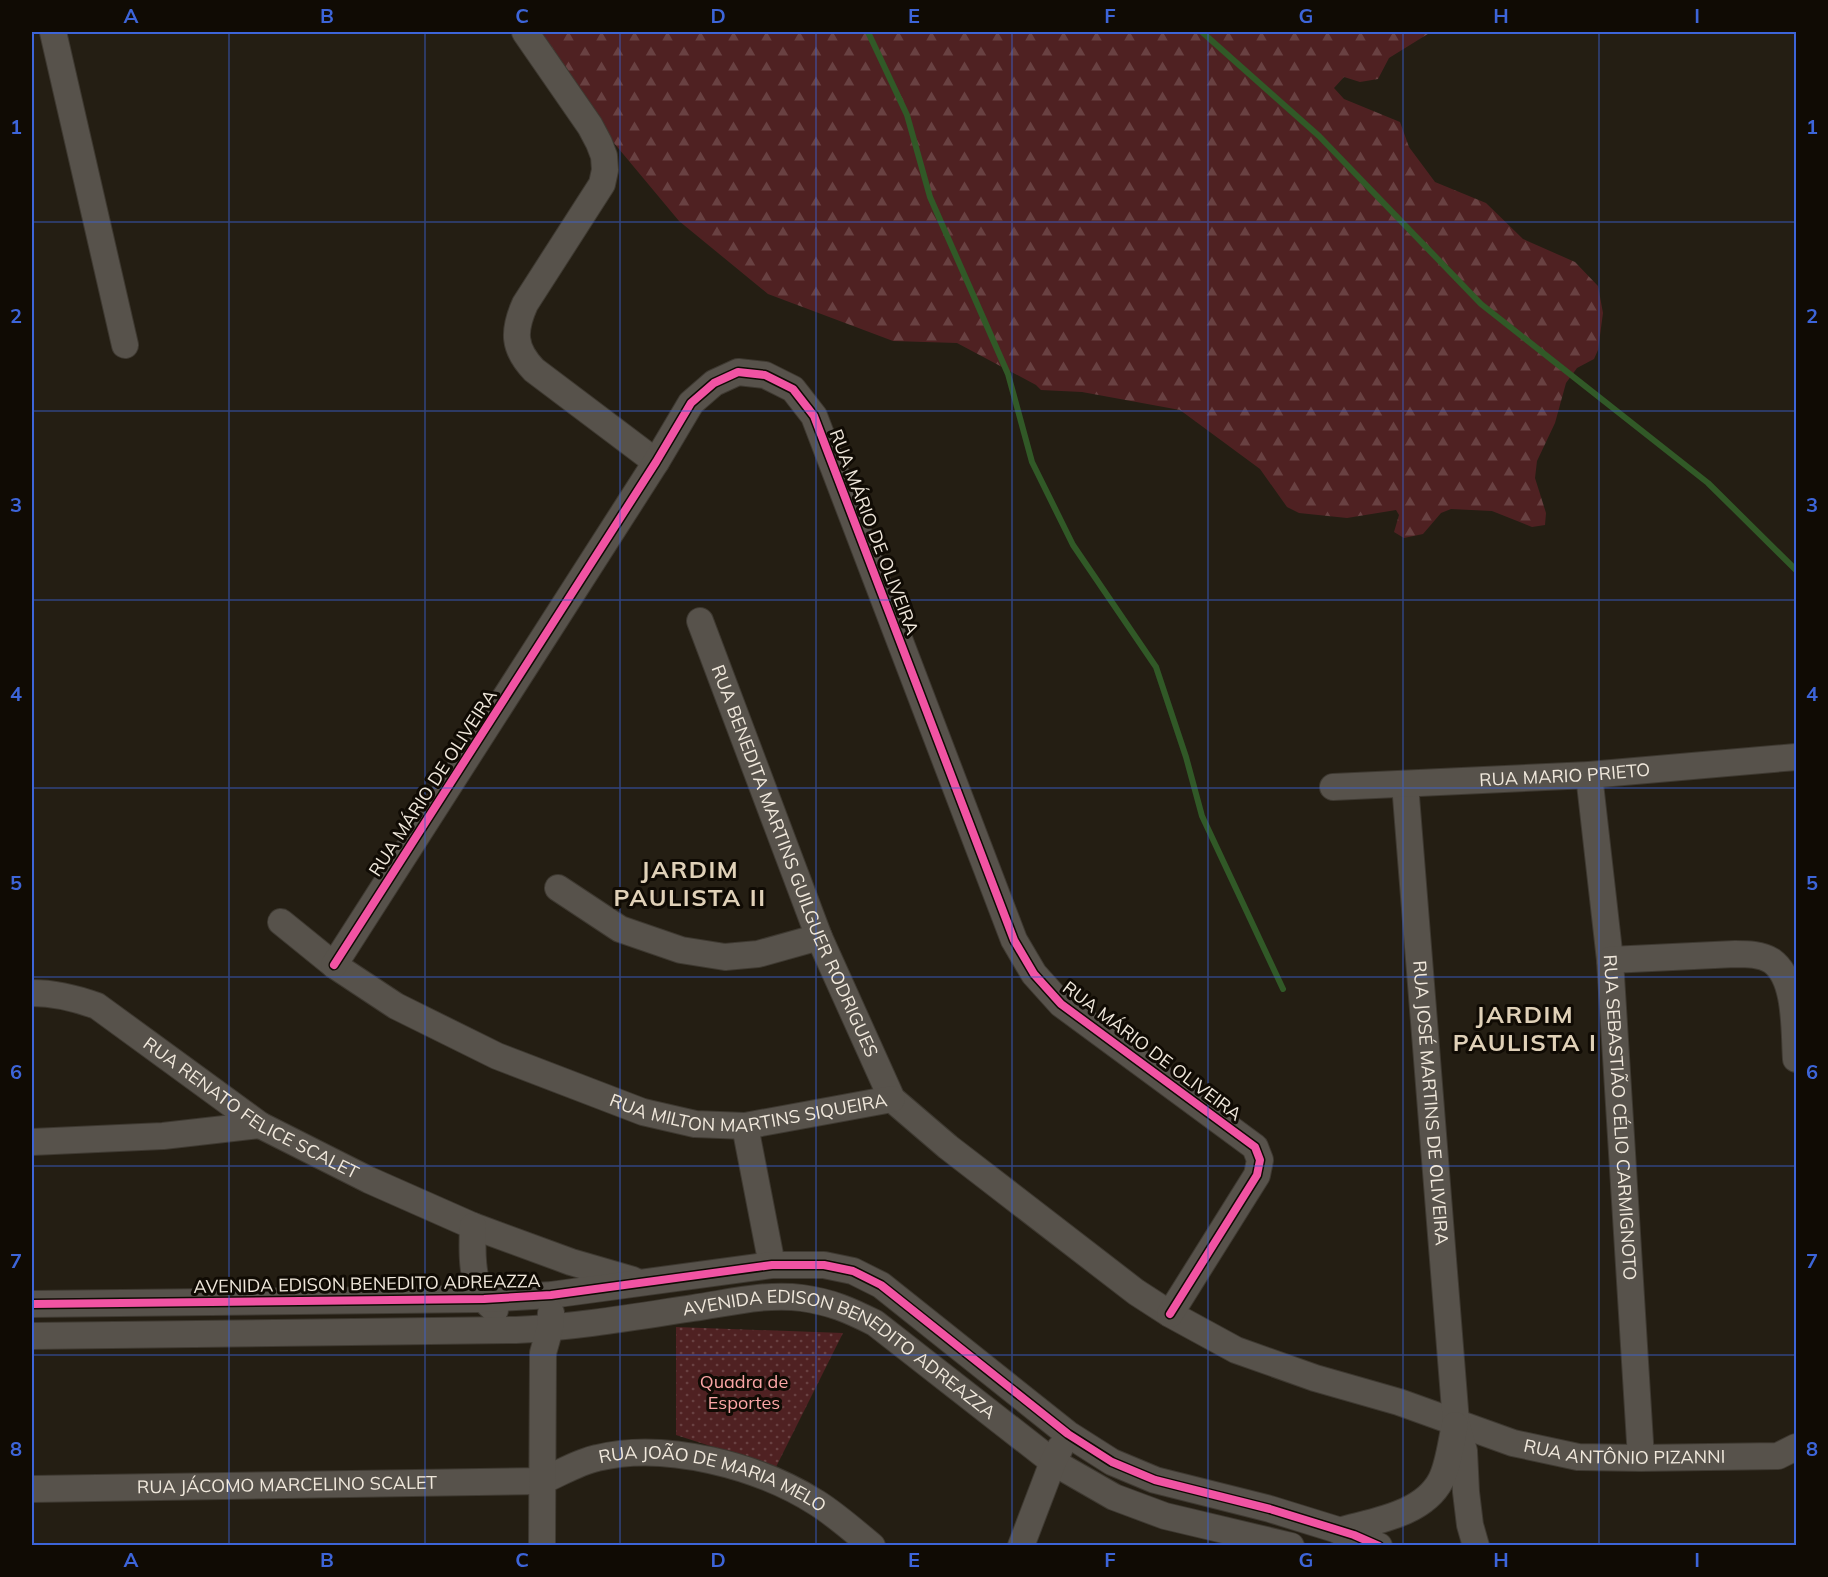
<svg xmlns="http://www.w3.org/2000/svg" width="1828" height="1577" viewBox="0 0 1828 1577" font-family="Mulish,sans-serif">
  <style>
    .forest { fill: url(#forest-firs) }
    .park { fill: url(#park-dots) }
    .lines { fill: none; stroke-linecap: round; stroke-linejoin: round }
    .stream { stroke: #315927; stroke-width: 6 }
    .minor-casing { stroke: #3e3931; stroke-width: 28 }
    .minor { stroke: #57524b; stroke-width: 26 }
    .cycleway-casing { stroke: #100b04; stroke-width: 11 }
    .cycleway { stroke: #f153a3; stroke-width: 8 }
    .grid { fill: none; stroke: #3d65d9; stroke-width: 1.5; stroke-opacity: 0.55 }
    .labels { text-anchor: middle; stroke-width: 6; stroke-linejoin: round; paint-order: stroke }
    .street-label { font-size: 18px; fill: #f0e8dc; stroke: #100b04 }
    .park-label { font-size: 18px; fill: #fba6a6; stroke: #100b04 }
    .district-label { font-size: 24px; font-weight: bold; letter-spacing: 1.5px; fill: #e0d1b8; stroke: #100b04 }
    .neatline { fill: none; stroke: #3d65d9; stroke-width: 2 }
    .grid-label { font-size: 20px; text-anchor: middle; font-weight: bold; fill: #3d65d9 }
  </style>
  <defs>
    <pattern id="forest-firs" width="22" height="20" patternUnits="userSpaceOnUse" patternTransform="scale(1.5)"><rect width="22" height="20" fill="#4f2122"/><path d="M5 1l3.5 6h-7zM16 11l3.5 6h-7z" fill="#694142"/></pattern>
    <pattern id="park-dots" width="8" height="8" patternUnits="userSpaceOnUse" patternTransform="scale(1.5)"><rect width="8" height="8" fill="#4f2122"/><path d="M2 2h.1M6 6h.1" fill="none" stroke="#694142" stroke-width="1.8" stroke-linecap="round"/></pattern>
  </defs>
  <rect width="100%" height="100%" fill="#241e13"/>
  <path class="forest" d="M528 32H1431L1389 58 1378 79 1360 82 1344 77 1334 88 1344 99 1400 122 1409 147 1435 182 1486 203 1523 239 1575 262 1598 286 1603 313 1598 350 1594 359 1577 368 1566 383 1555 423 1537 461 1535 478 1546 513 1545 525 1532 527 1492 511 1451 509 1441 513 1423 534 1404 538 1394 532 1399 515 1396 510 1347 518 1299 513 1287 507 1260 469 1180 410 1082 392 1041 390 1036 385 957 343 893 341 768 294 679 221 563 82Z"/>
  <path class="park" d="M676 1327 843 1333 776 1467 676 1435Z"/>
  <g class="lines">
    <path class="stream" d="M868 32 907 115 930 197 1008 374 1032 462 1073 545 1156 667 1186 757 1202 816 1283 989
      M1202 32 1319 136 1481 304 1708 483 1796 570"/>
    <g class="minor-casing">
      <g id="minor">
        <path d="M53 32 125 345"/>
        <path d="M525 32 590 126 599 143 604 156 605 170 602 184 525 304C513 331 513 348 534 370L656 462"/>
        <path id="s1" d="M700 621 819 937 892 1099 948 1147 1136 1292 1170 1314 1236 1350 1315 1378 1399 1402 1513 1443 1578 1457 1641 1458 1778 1456 1796 1447"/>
        <path id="s2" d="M1589 775 1610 960 1641 1458"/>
        <path id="s3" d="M1405 784 1456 1422 1464 1451 1466 1492 1470 1525 1476 1546"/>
        <path id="s4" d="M1333 787 1589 775 1796 757"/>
        <path d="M558 888 620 929 681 950 725 957 758 954 819 937"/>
        <path id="s5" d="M281 922 334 965 396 1006 497 1056 643 1112 695 1124 745 1126 892 1099"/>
        <path d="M1610 960 1735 954C1747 954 1761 954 1772 961 1797 979 1794 1031 1796 1059"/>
        <path d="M334 965 656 462 691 403 714 383 738 372 765 375 793 389 814 416 1014 940 1034 974 1061 1004 1255 1147 1260 1160 1257 1175 1170 1314"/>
        <path id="s6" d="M32 993C55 993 75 998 97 1006L260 1125 369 1180 473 1226 571 1262 633 1280"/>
        <path d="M745 1126 772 1265"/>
        <path d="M32 1142 163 1136 260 1125"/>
        <path d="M473 1226C472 1249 471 1280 484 1299 487 1303 492 1307 495 1310"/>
        <path d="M32 1304 484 1299 551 1295 772 1265H824L853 1271 881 1285 1068 1434 1112 1462 1155 1480 1270 1509 1354 1535 1379 1546"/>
        <path id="s7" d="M32 1336 516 1330C576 1327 634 1317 693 1308 728 1303 766 1293 802 1298 831 1302 849 1310 875 1323L1053 1462 1114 1497 1165 1516 1291 1546"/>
        <path id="s8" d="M32 1489 542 1481C559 1474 578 1462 597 1458 665 1441 759 1466 817 1503 836 1515 854 1531 872 1546"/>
        <path d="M1339 1531C1373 1521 1423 1515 1441 1480 1449 1464 1451 1442 1455 1425"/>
        <path d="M542 1546 543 1353 550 1328 551 1313"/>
        <path d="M1021 1546 1053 1462 1060 1448"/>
      </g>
    </g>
    <use href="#minor" class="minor"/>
    <g class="cycleway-casing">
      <path id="cycleway" d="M334 965 656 462 691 403 714 383 738 372 765 375 793 389 814 416 1014 940 1034 974 1061 1004 1255 1147 1260 1160 1257 1175 1170 1314
        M32 1304 484 1299 551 1295 772 1265H824L853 1271 881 1285 1068 1434 1112 1462 1155 1480 1270 1509 1354 1535 1379 1546"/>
    </g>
    <use href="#cycleway" class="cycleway"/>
  </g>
  <path class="grid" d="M229 32V1546M425 32V1546M620 32V1546M816 32V1546M1012 32V1546M1208 32V1546M1403 32V1546M1599 32V1546M32 222H1796M32 411H1796M32 600H1796M32 788H1796M32 977H1796M32 1166H1796M32 1355H1796"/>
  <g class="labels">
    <g class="street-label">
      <text transform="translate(874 532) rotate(69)" y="6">RUA MÁRIO DE OLIVEIRA</text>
      <text dy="6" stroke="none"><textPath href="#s4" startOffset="232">RUA MARIO PRIETO</textPath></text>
      <text transform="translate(433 783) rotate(-57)" y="6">RUA MÁRIO DE OLIVEIRA</text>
      <text dy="6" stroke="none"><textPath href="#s1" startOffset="258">RUA BENEDITA MARTINS GUILGUER RODRIGUES</textPath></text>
      <text transform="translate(1152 1051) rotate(37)" y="6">RUA MÁRIO DE OLIVEIRA</text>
      <text dy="6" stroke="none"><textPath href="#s5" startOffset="518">RUA MILTON MARTINS SIQUEIRA</textPath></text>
      <text dy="6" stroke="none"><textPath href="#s3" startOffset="320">RUA JOSÉ MARTINS DE OLIVEIRA</textPath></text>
      <text dy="6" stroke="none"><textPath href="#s6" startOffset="252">RUA RENATO FELICE SCALET</textPath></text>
      <text dy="6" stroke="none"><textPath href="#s2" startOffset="344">RUA SEBASTIÃO CÉLIO CARMIGNOTO</textPath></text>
      <text transform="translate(367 1284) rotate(-1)" y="6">AVENIDA EDISON BENEDITO ADREAZZA</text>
      <text dy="6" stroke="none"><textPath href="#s7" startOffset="826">AVENIDA EDISON BENEDITO ADREAZZA</textPath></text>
      <text dy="6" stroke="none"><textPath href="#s1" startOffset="1347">RUA ANTÔNIO PIZANNI</textPath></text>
      <text dy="6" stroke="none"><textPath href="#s8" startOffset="255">RUA JÁCOMO MARCELINO SCALET</textPath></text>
      <text dy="6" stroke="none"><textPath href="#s8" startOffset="690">RUA JOÃO DE MARIA MELO</textPath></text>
    </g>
    <g class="park-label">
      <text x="744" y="1388">Quadra de<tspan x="744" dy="21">Esportes</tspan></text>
    </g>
    <g class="district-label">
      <text x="690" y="878">JARDIM<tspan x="690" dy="28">PAULISTA II</tspan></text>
      <text x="1525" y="1023">JARDIM<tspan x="1525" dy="28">PAULISTA I</tspan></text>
    </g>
  </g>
  <rect width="1828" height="1577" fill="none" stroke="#100b04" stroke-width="66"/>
  <rect x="33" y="33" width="1762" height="1511" class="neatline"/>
  <g class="grid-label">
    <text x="131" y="23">A</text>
    <text x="327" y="23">B</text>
    <text x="522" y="23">C</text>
    <text x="718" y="23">D</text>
    <text x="914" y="23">E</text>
    <text x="1110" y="23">F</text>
    <text x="1306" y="23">G</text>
    <text x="1501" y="23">H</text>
    <text x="1697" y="23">I</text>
    <text x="16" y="134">1</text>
    <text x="1812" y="134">1</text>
    <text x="16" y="323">2</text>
    <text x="1812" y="323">2</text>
    <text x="16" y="512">3</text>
    <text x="1812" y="512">3</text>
    <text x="16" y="701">4</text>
    <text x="1812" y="701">4</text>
    <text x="16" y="890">5</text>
    <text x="1812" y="890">5</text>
    <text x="16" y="1079">6</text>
    <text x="1812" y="1079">6</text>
    <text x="16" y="1268">7</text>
    <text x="1812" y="1268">7</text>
    <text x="16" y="1456">8</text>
    <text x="1812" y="1456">8</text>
    <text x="131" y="1567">A</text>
    <text x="327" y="1567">B</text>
    <text x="522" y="1567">C</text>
    <text x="718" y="1567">D</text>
    <text x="914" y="1567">E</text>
    <text x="1110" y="1567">F</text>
    <text x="1306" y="1567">G</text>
    <text x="1501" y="1567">H</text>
    <text x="1697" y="1567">I</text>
  </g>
</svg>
